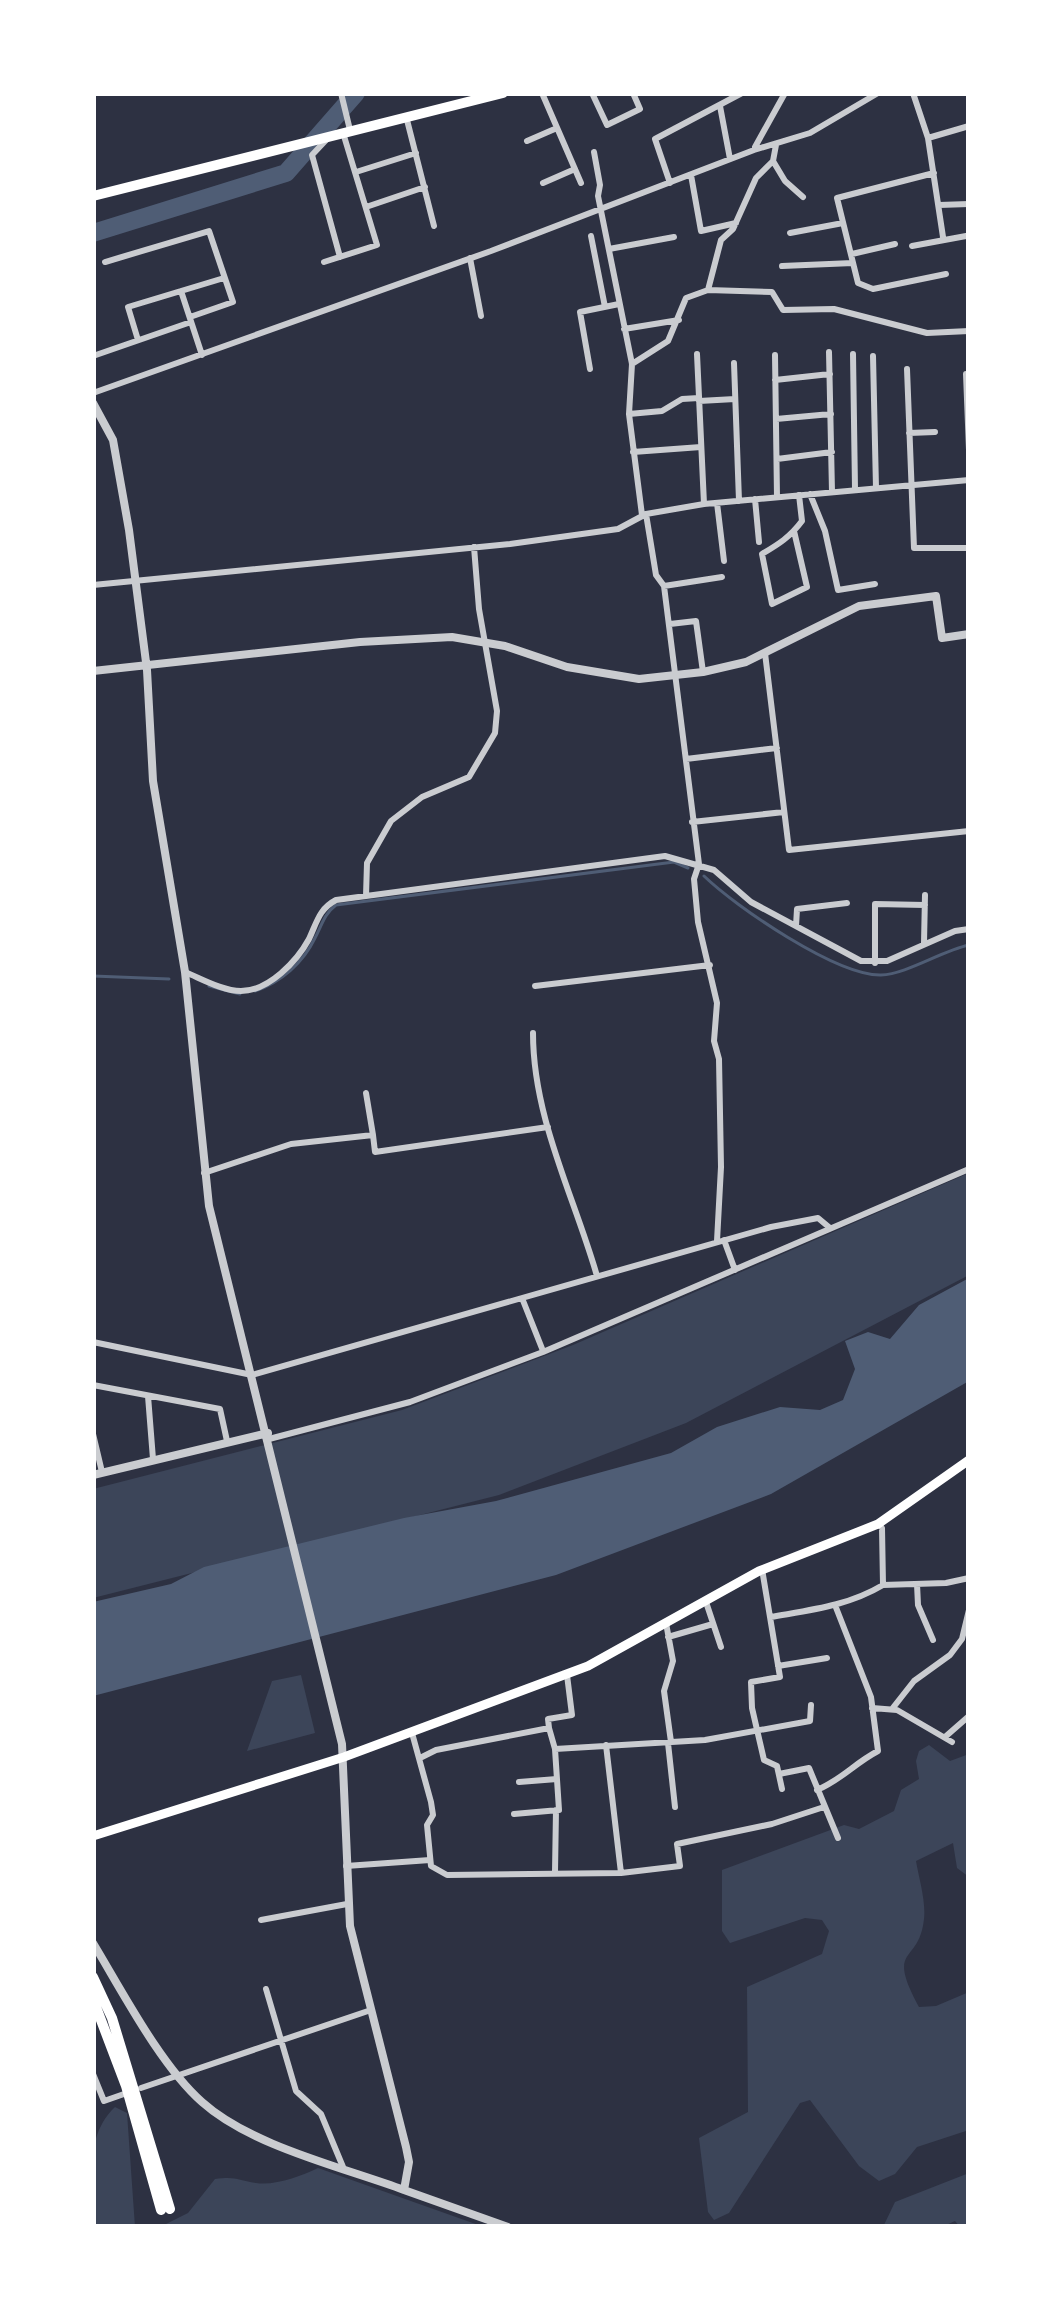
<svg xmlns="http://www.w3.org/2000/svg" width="1062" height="2320" viewBox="0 0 1062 2320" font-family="Figtree,sans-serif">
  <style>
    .green { fill: #3c4559 }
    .water { fill: #4f5d75 }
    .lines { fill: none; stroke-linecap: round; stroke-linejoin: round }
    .stream { stroke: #4f5d75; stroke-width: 3 }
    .river { stroke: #4f5d75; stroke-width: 18 }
    .minor { stroke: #caccd0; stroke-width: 6 }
    .tertiary { stroke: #caccd0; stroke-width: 8 }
    .primary { stroke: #fff; stroke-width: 9 }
    .trunk { stroke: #fff; stroke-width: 10 }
    .motorway { stroke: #fff; stroke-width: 10 }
  </style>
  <rect width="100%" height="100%" fill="#2d3142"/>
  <path class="green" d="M969 1173V1275L686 1423 499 1495 93 1598V1489L402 1410 573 1345Z
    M301 1675 315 1733 247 1751 272 1681Z
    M929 1745 950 1761 969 1754V1877L957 1868 953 1843 916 1861C919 1879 926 1901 924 1919 919 1966 885 1944 919 2007L936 2006 969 1992V2130L917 2147 895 2174 879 2181 859 2166 810 2100 800 2103 729 2213 714 2220 708 2212 699 2138 748 2112 747 1987 822 1954 829 1931 822 1920 805 1918 730 1943 722 1931V1870L844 1825 859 1829 894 1811 901 1790 919 1779 916 1761 919 1751Z
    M115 2107 127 2113 135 2227H93C93 2185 83 2137 115 2107Z
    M318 2168 484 2227H160L188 2213 215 2179C236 2176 237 2180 256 2183 275 2186 301 2176 318 2168Z
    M969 2173V2227H960L955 2221 942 2227H883L895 2202Z"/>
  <path class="water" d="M969 1278V1381L771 1494 556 1575 93 1696V1602L171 1584 204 1567 404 1518 496 1501 671 1453 717 1427 780 1407 820 1410 843 1400 855 1369 845 1341 868 1332 890 1339 919 1305Z"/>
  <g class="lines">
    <path class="stream" d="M704 876C736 907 837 976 881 975 907 974 941 951 969 945
      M93 976 169 979
      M209 986 240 994
      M255 991C281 982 303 963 315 938 322 925 324 914 336 905L674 862 688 868"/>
    <path class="river" d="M93 233 286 173 356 93"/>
    <path class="minor" d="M341 93 350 130
      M542 93 581 183
      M592 93 607 125 640 109 633 93
      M913 93 928 138 943 237
      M720 106 730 159
      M407 120 434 226
      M328 138 312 155 340 257
      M928 138 969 126
      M527 141 557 128
      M755 147 785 93
      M594 152 600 185 598 196 632 364 629 414 642 515
      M773 161 785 181 803 197
      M356 172 416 153
      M934 173 837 198 858 283 873 289 946 274
      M691 175 701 231 736 223
      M543 183 575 169
      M670 183 655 139 742 93
      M939 205 969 204
      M366 207 425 187
      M790 233 843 223
      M591 236 605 307
      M912 246 966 236
      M609 249 674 237
      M852 254 895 244
      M470 258 481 316
      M105 262 209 231 233 302 190 317
      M324 262 377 245 344 136
      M782 266 853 263
      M708 290 721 240 733 229 756 178 773 161 776 145
      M181 291 202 355
      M624 329 679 320
      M138 340 128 307 224 278
      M829 352 832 492
      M697 354 704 504
      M853 354 855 489
      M775 355 777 497
      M93 356 191 322
      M873 356 876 488
      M734 363 739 501
      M632 364 668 341 686 298 708 290 772 292 783 310 834 309 927 333 969 331
      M590 369 580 312 619 304
      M907 369 914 548H969
      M966 374 969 450
      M775 380 830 374
      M93 393 491 251 754 150 810 133 878 93
      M699 401 735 399
      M629 414 662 411 682 399 699 398
      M776 419 831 414
      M909 433 935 432
      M633 452 701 447
      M777 459 832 452
      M810 494 825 531 838 590 875 584
      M755 499 759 542
      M717 503 724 561
      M646 514 656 575 664 586 699 864 694 879 698 922 717 1003 714 1041 719 1059 721 1167 717 1241
      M794 531 807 587 772 604 762 554C779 544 790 537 802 521L799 495
      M93 585 510 544 618 529 646 514 704 504 969 480
      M664 586 722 577
      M670 624 696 621 703 672
      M765 653 789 850 969 831
      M686 759 777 748
      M692 822 784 812
      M366 896 367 863 391 821 422 797 469 777 495 733 497 711 479 609 474 547
      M796 926 797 909 847 903
      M924 943 925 895
      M875 963V904L925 905
      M185 972C202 979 223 991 241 991 269 991 297 961 309 939 317 922 319 909 336 900L665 856 714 870 751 902 861 961H887L955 931 969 929
      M535 986 710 965
      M533 1033C533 1118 574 1196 597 1276
      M373 1135 375 1152 548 1127
      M204 1173 291 1144 373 1135 366 1093
      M724 1240 735 1270
      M522 1298 543 1351
      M93 1342 252 1375 771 1227 818 1218 830 1228
      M93 1385 220 1409 227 1441
      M148 1396 153 1459
      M93 1434 102 1472
      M269 1439 410 1402 543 1352 969 1169
      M762 1569 780 1677 751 1682 752 1708 764 1760 777 1766 782 1789
      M917 1584 918 1605 933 1640
      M883 1585 946 1583 969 1578
      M706 1602 721 1647
      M771 1617C810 1610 848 1606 883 1585L882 1528 878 1524
      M666 1623 673 1661 664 1691 671 1742
      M668 1637 713 1624
      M778 1666 827 1658
      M872 1708 897 1710 952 1742
      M892 1709 914 1681 950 1655 962 1639 969 1610
      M549 1728 548 1719 572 1715 567 1675
      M412 1733 431 1802 433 1815 427 1825 431 1866 447 1875 621 1873 680 1866 677 1844 772 1824 824 1807
      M945 1737 969 1716
      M668 1743 675 1807
      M606 1745 621 1873
      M555 1749 705 1740 810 1721 811 1705
      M422 1757 436 1750 549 1728 555 1749 559 1810 514 1814
      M779 1774 809 1768 838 1838
      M519 1782 557 1779
      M817 1790C841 1780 855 1763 878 1751L871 1697 835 1605
      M346 1866 430 1860
      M555 1872 556 1810
      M261 1920 347 1904
      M266 1989 296 2091 321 2114 343 2167
      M93 2074 104 2101 124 2094
      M141 2088 371 2010"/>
    <path class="tertiary" d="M93 403 113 440 129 530 147 670 153 781 185 972 209 1206 342 1744 350 1926 406 2147 409 2162 404 2190 508 2227
      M93 671 360 642 452 637 505 646 567 667 639 679 703 672 746 662 859 606 936 596 942 638 969 634
      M93 1475 268 1433
      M93 1943C122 1991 161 2066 202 2102 251 2146 342 2167 404 2190"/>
    <path class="primary" d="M93 1836 344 1757 588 1666 759 1571 878 1524 969 1460"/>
    <path class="trunk" d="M93 196 503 93"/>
    <path class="motorway" d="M93 1977 112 2018 170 2209
      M93 1999 126 2086 161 2210"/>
  </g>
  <rect width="1062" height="2320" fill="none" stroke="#ffffff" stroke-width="192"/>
</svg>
